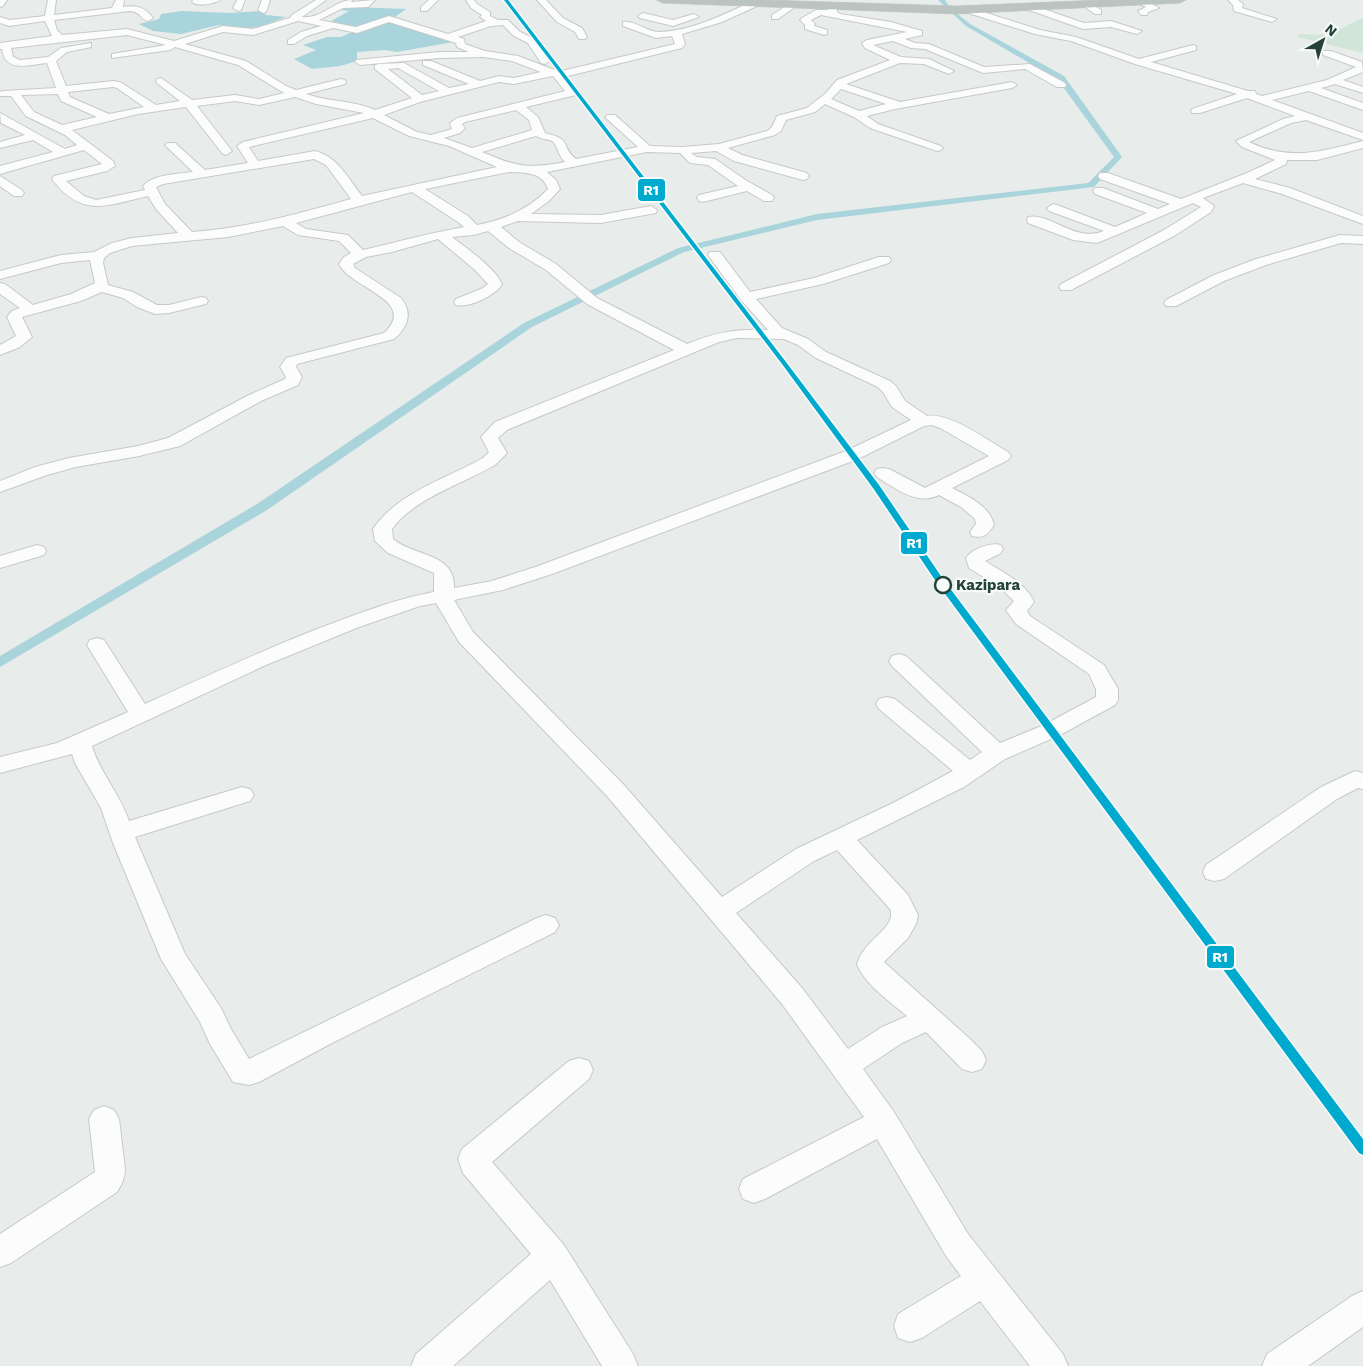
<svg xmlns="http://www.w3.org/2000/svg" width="1363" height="1366" viewBox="0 0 1363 1366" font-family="'Work Sans',sans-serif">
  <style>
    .green { fill: #d1e6d8 }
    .water { fill: #a9d4db }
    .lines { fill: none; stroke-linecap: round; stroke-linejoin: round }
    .canal { fill: #a9d4db; fill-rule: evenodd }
    .minor-casing { stroke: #c5cac8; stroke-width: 2 }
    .highway-casing { stroke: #c3ccc9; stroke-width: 1 }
    .minor { fill: #fcfcfc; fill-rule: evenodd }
    .highway { fill: #bcc4c2; fill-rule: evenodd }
    .rail-1-casing { stroke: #f7fbf9; stroke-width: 3 }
    .rail-1 { fill: #00a9ce; fill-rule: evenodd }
    .stop-dot { fill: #f7fbf9; stroke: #24423a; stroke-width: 2.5 }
    .labels { text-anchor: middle; stroke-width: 4.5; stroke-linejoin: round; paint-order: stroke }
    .stop-label { font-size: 15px; font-weight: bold; fill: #24423a; stroke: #f7fbf9; text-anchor: start }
    .line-badge { stroke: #f7fbf9; stroke-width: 2 }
    .badge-label { font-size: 14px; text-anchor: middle; font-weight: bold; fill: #fff }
  </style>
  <rect width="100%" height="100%" fill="#e8edeb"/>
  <path class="green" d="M1363 18V53L1297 37 1301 34 1328 35Z"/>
  <path class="water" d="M352 7 406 9 392 19 453 39V42L397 52 385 50 357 52V61L340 66 312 69 294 59 316 50 303 45 327 37H341L352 32 347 26 331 21 349 11 340 10Z
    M182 11 230 13 261 11 266 15 286 17 260 27 235 29 219 25 181 34 153 31 139 24 159 19 161 14Z"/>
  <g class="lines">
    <path class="canal" d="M938 0H945L951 9 970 24 1064 76 1122 157 1094 187 817 220 684 252 532 327 267 510 0 667V656L257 504 524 323 678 248 817 214 1088 183 1114 157 1058 80 966 26Z"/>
    <g class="minor-casing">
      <path id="minor" d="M0 0H7L3 6 0 7Z
        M48 0H56L54 15 112 8 116 0H124L123 7C136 5 145 7 153 18L148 21C140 19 141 12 130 11L54 20 57 30 62 35 127 29 174 41 223 26 253 29 290 18 292 15 316 0H326L302 17C320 20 335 0 352 0L351 2 375 0 368 7 343 8 319 20 356 27 389 16 448 34 486 21 480 17 482 15 471 8 466 0H474L477 4 490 12V16L498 20H508L520 32 535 39 550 61 545 64 541 63 528 43 514 36 503 25 491 26 458 37 464 39 465 44 485 51 518 56 552 69 562 71 675 44 672 36 656 38 623 26V22C635 20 647 32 659 32 691 31 723 15 751 2H757V6L722 22 682 34 685 44 682 48 564 77 577 93 576 95 526 107 538 117 545 133C574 140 559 145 576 159L638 147 607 119 605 117 607 115H615L650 146 682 147 719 144 767 131 772 127 777 116 807 108 826 93 837 80 890 60 865 48 862 43 867 40 907 32 821 15 811 20 815 24 814 26 827 30V34L824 35 805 29V25L800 20 802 18 816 10H828L831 5H837V12L840 14 891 22 922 31V35L905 39 915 43 929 44 984 67 1030 64 1065 83 1066 85 1065 87H1057L1025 69 983 73 925 49 911 48 893 41 873 45 901 57 929 59 954 71 949 74 924 64 900 63 846 84 900 102 1012 82 1017 85 1012 88 895 109 867 116 878 124 941 146 943 148 941 150 937 151 870 128 854 117 825 104 815 112 786 120 781 131 775 135 728 148 742 155 807 173 809 176 807 179 803 180 734 161 716 151 691 153 697 157 715 159 747 181 772 195 774 198 772 201H764L747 191 703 202 699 201 697 198 699 195 738 186 708 165 690 163 680 153 647 152 547 172 556 180 560 189 549 201 531 214 601 215 651 206 657 210 656 213 601 223 518 221 501 227 519 242 556 264 597 298 687 344C716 332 736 329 768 330L741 300 708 255 710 252H720L750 292 814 278 879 257H889L891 260 889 263 823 284 756 299 782 328 808 339 826 352 890 381 896 386 905 401 927 416C950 412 988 441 1008 452L1011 456 1008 460 952 488C968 496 990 506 994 525 988 534 984 539 972 536L970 532 976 524 975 519 961 507 939 495C917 506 895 488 877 477L874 473 877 469 883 468 889 469 925 488 989 456 940 428 932 425 924 426 858 459 552 574 503 590 454 600 473 632 623 784 722 897 796 849 895 802 953 771 879 709 876 704 879 699 887 697 895 699 970 760 982 752 892 666 889 661 892 656 899 654 906 656 1000 743 1044 725 1096 697V689L1089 674 1016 624 1006 610 1014 601 998 586 969 568 966 558C972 549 990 542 1001 545L1003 549 1001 553 985 561C1002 572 1026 583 1034 602L1027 611 1030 616 1104 665 1118 689V700L1115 705 1060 735 1005 759 964 787 857 840 908 895 918 915 916 924 908 938 884 962 970 1039 982 1051 986 1060 982 1069 972 1072 962 1069 926 1032 902 1043 863 1069 894 1112 968 1234 1063 1354 1068 1366H1030L980 1301 922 1338 910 1342 898 1338 894 1326 898 1314 961 1276 946 1256 877 1139 765 1199 754 1203 743 1199 739 1189 743 1179 864 1117 782 1004 607 796 459 642 436 603 420 606 359 627 266 665 92 746C100 773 120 794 129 821L242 787 250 789 254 795 250 801 135 837 185 954 221 1008 231 1029 249 1059 537 918 546 915 555 918 559 925 555 932 332 1043 259 1082 249 1085 233 1082 210 1044 200 1022 161 959 113 843 101 808 75 763 72 754 0 773V757L57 743 128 712 87 645 90 640 97 638 104 640 145 704C202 678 259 652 317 629 355 615 394 599 434 592V573L388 553 375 541 373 529C398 492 446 479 483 458L489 452 481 437 495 422 674 350 587 304 546 270 509 248 488 231 474 235 452 237C466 248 497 269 502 285 494 296 469 308 456 305L454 302 456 299 483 288 488 284 475 270 438 239 392 252 366 257 353 264 355 268 401 298C413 313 408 327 394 339L297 364 296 367 302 377 298 385 261 401 180 446 139 456 76 467 47 475 0 492V481L35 467 69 458 138 446 168 438 249 395 285 379 286 377 280 367 286 358 384 333C419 300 351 289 339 264L344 257 351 253 339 241 298 235 283 226 228 237 132 246 110 253 104 258 103 263 108 285 133 292 157 305H169L201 297 206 298 208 301 206 304 169 313 155 314 137 307 123 298 102 292 81 301 22 317 32 337 20 347 0 355V345L16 336 7 317 12 311 20 308 0 294V283L5 284 33 305 71 294 95 283 90 260 61 263 0 279V271L61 255 94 252 112 243 132 238 178 233 156 209 148 196C107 205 82 219 52 179L54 176 102 164 84 150 0 174V166L53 152 33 140 0 148V142L25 135 1 123 0 113 65 149 77 145 65 135 26 116 11 96H0V92L3 91 56 88 47 63C28 65 5 73 2 49H0V43L52 36 45 21 9 26 0 23V17L10 20 45 16ZM298 21 321 26 301 32 288 40V44H294L307 36 333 28 357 33 389 22 456 43 457 47 469 52H439L356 60 355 62 360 65 439 58 483 57 512 61 541 72 514 78 499 76 480 81 431 61H423V65L469 84 449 88 404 63 379 64 375 65V69L412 98 375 110C354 100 328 102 306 94L345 84 346 82 345 80 341 79 296 90 286 86 246 61 185 44 223 32 253 35ZM127 35 166 45 112 54V58L170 50 175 47 238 65 284 93 259 99 235 95 192 100 161 78 157 79 156 81 157 83 180 101 156 105 120 82 113 81 66 86 56 61 67 52 91 47V43L61 48 48 57 20 60 13 57 11 48ZM398 68 439 91 422 95 388 69ZM553 76 565 91 457 118 450 123 452 129 431 135 417 132 384 115 420 102 499 82 514 84ZM113 87 117 88 144 107 109 114 70 97 68 92ZM841 89 886 104 859 111 831 99ZM58 94 61 101 97 117 62 125 34 112 21 95ZM295 97 316 104 364 113 243 142 237 146 248 163 205 170 175 143H167L165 145 167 147 193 172C178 174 154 174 143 186L145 190 96 200 84 196 66 181 107 171 115 166 113 161 72 130 138 114 186 107 222 153 226 155 232 151 197 106 235 101 259 105ZM516 110 529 120 532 130 472 148 444 138 460 133 465 128 462 124 465 122ZM373 118 409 136 449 146 497 167 362 196C348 178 338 157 315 151L258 161 249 147ZM536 136C541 139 547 139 552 141 558 145 558 156 565 162 528 169 517 167 482 152ZM314 159 326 165 351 199C298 214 247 228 192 232L165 204 156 187 163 184ZM509 172C524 173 542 171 548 189 529 209 504 220 477 225L468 216 425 189ZM412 192 458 222 464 227C430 233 397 242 363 250L348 235 306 229 296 223ZM737 338 784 339 798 345 816 358 878 387 883 392 892 407 911 420 846 451 538 566 492 581 454 588C456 553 415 557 393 539L392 529C413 499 464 483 495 465L507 453 498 438 507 430 719 342ZM837 850 890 909C898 928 862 940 857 965 867 986 889 1001 907 1016L882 1027 848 1049 802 988 736 913 814 861Z
        M193 0H220C214 4 198 7 192 2Z
        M237 0H245L241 10 238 11 233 8Z
        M262 0H270L266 12 263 13 258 10Z
        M429 0H438L427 11H421V7Z
        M537 0H546L563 18 582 28 587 37 585 39H579L575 32 557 22Z
        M1139 0H1145L1159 8 1148 12 1147 15H1141L1138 11 1146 7 1139 4Z
        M1228 0H1238L1243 4 1242 8 1277 19 1272 22 1234 11 1233 5Z
        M792 2 795 3V7L778 19H772V15Z
        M1088 2 1101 10V14H1095L1085 7V3Z
        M1029 4 1084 23 1111 21 1142 31 1137 34 1111 27 1083 29 1026 9V5Z
        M965 6 1040 30 1076 37 1139 59 1193 45 1196 46V50L1151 62 1248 91H1255L1256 94 1262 96 1327 80 1356 67 1323 55V51H1331L1362 62 1363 72 1343 80 1363 87V93L1335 84 1321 88 1363 103V110L1309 91 1272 100 1363 133V140L1306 120 1291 123 1249 142C1291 162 1321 151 1363 141V148L1317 160H1287L1286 164 1255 179 1290 188 1363 216V224L1282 194 1243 183 1203 198 1214 206 1211 212 1174 236 1071 290H1061L1059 287 1061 284 1164 230 1201 207 1193 203 1097 243 1073 240 1028 223 1027 220 1028 217C1050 212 1075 243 1104 231L1049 211 1047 208 1053 204 1057 205 1115 227 1147 213 1095 194 1093 191 1095 188H1103L1158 209 1170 204 1100 179 1098 176 1100 173H1108L1181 199 1247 173 1275 160 1242 147 1236 141 1283 119 1295 116 1247 98 1200 113H1192L1191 111 1192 109 1237 94 1135 64 1071 41 1035 34 962 11 960 9Z
        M643 13 673 20 694 14 699 17 673 26 640 18 638 16Z
        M0 176 22 190 24 193 22 196H14L0 186Z
        M1340 235 1363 236V244L1341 243 1266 265 1224 281 1176 306H1166L1164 303 1166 300 1214 275 1256 259Z
        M37 545 44 547 46 551 44 555 0 568V556Z
        M1355 771 1363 773V789L1358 788 1337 799 1224 879 1215 881 1206 879 1203 872 1206 865 1321 787Z
        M579 1058 589 1061 593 1070 589 1079 492 1162 564 1245 633 1354 638 1366H602L550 1280 453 1366H411L416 1354 531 1254 463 1173 458 1159 462 1149 569 1061Z
        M104 1106 114 1110 119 1119 125 1169C125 1178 122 1184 117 1192L11 1263 0 1267V1234L95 1172 89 1119 94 1110Z
        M1363 1291V1327L1308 1366H1262L1267 1354 1352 1296Z"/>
    </g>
    <g class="highway-casing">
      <path id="highway" d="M657 0H766L957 6 1102 0H1186L1180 3 957 14 663 3Z"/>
    </g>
    <use href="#minor" class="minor"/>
    <use href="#highway" class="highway"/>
    <g class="rail-1-casing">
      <path id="rail-1" d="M504 0H508L786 362 879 485 943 579 1363 1139V1155L1359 1153 937 583 873 488 782 364Z"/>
    </g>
    <use href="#rail-1" class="rail-1"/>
  </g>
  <circle class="stop-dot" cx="943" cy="585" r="8"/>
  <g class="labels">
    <g class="stop-label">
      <text x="956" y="590">Kazipara</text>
    </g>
  </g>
  <g class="line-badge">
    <rect x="637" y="178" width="29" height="24" rx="5" fill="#00a9ce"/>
    <rect x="900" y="531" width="28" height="24" rx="5" fill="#00a9ce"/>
    <rect x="1206" y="945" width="29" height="24" rx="5" fill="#00a9ce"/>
  </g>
  <g class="badge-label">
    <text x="651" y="195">R1</text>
    <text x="914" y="548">R1</text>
    <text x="1220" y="962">R1</text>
  </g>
  <g transform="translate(1323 40) rotate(39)" stroke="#f7fbf9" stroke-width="4" paint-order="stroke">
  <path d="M0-4L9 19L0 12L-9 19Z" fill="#24423a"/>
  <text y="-8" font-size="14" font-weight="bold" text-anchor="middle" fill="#24423a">N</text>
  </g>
</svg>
